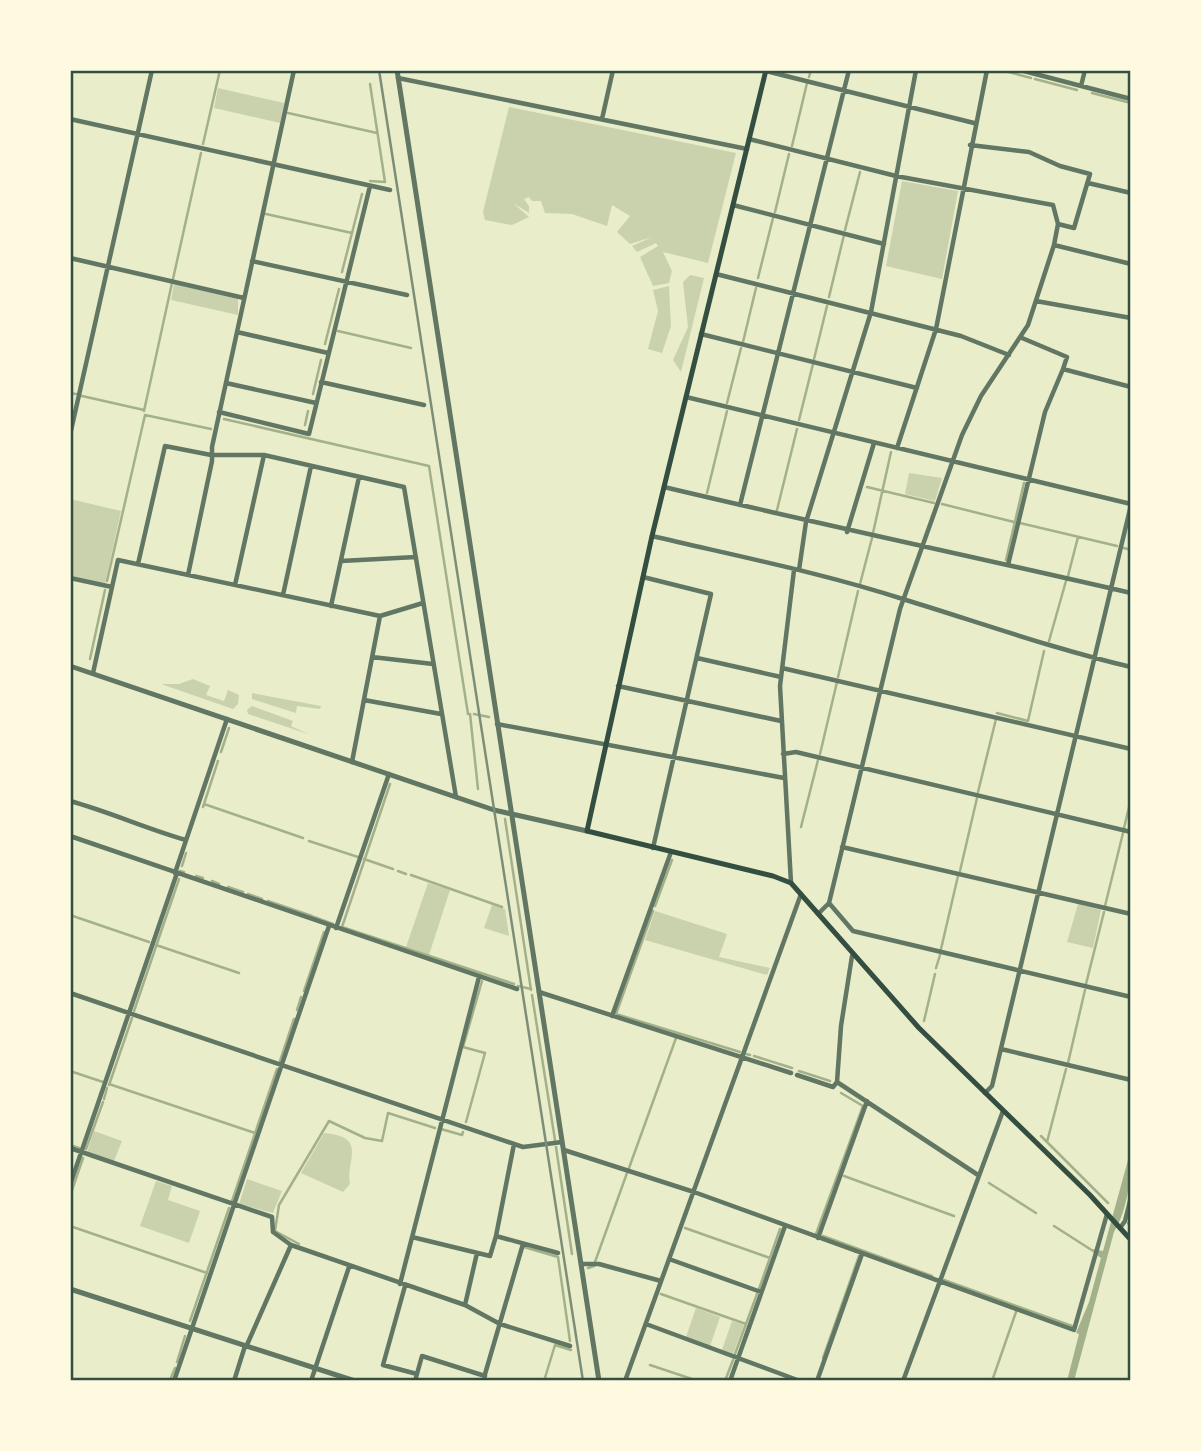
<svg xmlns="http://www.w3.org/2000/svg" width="1201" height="1451" viewBox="0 0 1201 1451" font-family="Rubik,sans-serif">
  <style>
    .green { fill: #cad2ad }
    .water { fill: #a3b18a }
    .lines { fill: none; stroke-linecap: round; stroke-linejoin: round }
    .stream { stroke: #a3b18a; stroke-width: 2.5 }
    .minor { stroke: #617663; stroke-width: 4.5 }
    .tertiary { stroke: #617663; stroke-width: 5 }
    .secondary { stroke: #344e41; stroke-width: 5 }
    .rail { stroke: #7c8e77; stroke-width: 2.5 }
    .neatline { fill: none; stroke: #344e41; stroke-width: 2.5 }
  </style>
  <rect width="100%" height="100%" fill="#e9edc9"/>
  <path class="green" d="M218 88 284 103 280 123 214 108Z
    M509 107 736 153 708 263 663 252 672 271 669 283 653 286 640 257 658 246 656 243 637 252 632 246 652 237 630 244 617 232 630 216 612 205 607 226 572 214 545 213 541 201H532L529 197 524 199 529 206V213L513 203 529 217 512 225 485 220 483 212Z
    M902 181 958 191 942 279 886 266Z
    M690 275 704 278 681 372 673 360 688 327 683 282Z
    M174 284 238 298V315L171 300Z
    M669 286 671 326 662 353 648 349 658 311 653 290Z
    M909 473 942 478 935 501 905 494Z
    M70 499 121 511 105 584 70 576Z
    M193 679 210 686 206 695 224 701 228 690 239 695 238 704 233 709 161 684H179Z
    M252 693 321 706 320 709 297 706 296 713 252 699Z
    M252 706 293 721 291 726 308 734 248 714 247 710Z
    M428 883 450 890 429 955 406 947Z
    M1078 904 1101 910 1093 948 1067 942Z
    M492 905 505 909 509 936 484 928Z
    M655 911 727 934 719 957 770 968 767 975 645 940Z
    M94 1131 122 1141 114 1161 87 1152Z
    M324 1133C369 1137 345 1160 350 1184L343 1192 301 1173Z
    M247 1179 282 1191 273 1213 239 1204Z
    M156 1181 172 1186 168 1200 200 1211 189 1243 140 1226Z
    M696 1308 720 1317 710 1346 686 1337Z
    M732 1321 744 1325 733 1354 722 1350Z"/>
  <path class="water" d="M1131 1149C1131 1177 1128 1209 1114 1232L1074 1381H1067L1079 1334 1076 1333 1089 1302 1101 1258 1087 1248 1103 1251Z"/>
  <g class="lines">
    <path class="stream" d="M1001 70 1031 78
      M809 77 811 70
      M1035 79 1077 90
      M370 84 385 182 370 181
      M1092 93 1131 103
      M288 113 377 133
      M203 144 220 70
      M792 146 807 83
      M775 212 789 154
      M266 214 352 233
      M845 230 860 172
      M342 272 362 194
      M758 278 773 218
      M173 279 201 153
      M829 297 844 235
      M338 331 411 348
      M743 342 756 288
      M325 344 339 289
      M814 359 827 306
      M70 393 76 394
      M313 394 321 360
      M82 396 144 410
      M727 403 741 348
      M144 411 172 283
      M224 419 429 466 468 714
      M799 420 813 364
      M305 425 308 411
      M867 487 934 503
      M707 493 727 411
      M942 504 1014 522
      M777 510 797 429
      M1020 523 1117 546
      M873 533 891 452
      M1124 548 1131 550
      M1006 560 1024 483
      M1068 576 1078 537
      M107 581 145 415 211 429
      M860 584 872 538
      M1049 641 1066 581
      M90 659 105 590
      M838 677 858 591
      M997 713 1028 721 1044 651
      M470 714 478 789
      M474 714 489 717
      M221 752 229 728
      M820 754 837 682
      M390 784 342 927 514 984
      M978 792 996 719
      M204 804 303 838
      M203 807 218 761
      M505 819 531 990
      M801 827 818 760
      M1124 828 1131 799
      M309 841 358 857
      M364 859 393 869
      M182 866 186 853
      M180 871 184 872
      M398 871 406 874
      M960 871 977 798
      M411 875 502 907
      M196 876 203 878
      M212 881 219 884
      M228 887 243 892
      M248 894 262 899
      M268 901 312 916
      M655 906 672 860
      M1105 906 1123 833
      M653 911 616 1014 740 1052
      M70 915 149 942
      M314 917 333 924
      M156 945 239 973
      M941 949 958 876
      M936 968 940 955
      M1086 984 1104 912
      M518 986 531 989
      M304 991 324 932
      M532 995 555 1140
      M297 1010 301 997
      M134 1011 179 879
      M924 1021 935 974
      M746 1054 750 1055
      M754 1056 792 1068
      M280 1061 294 1019
      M1068 1063 1085 990
      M70 1071 103 1082
      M799 1071 830 1081
      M109 1084 255 1133
      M109 1085 132 1018
      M104 1099 107 1088
      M466 1122 485 1053 463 1047 482 981
      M441 1129 462 1135 463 1132
      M1041 1136 1108 1203
      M1047 1142 1066 1069
      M70 1145 79 1148
      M556 1147 572 1254
      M86 1149 103 1102
      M629 1168 676 1038
      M844 1176 954 1216
      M989 1183 1036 1213
      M70 1196 83 1158
      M232 1201 277 1069
      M1128 1223 1130 1225
      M70 1226 207 1273
      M1054 1226 1090 1249
      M685 1228 770 1258
      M816 1234 863 1106 841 1093
      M823 1236 932 1276
      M299 1244 275 1231 279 1205 329 1121 365 1138 382 1141 388 1113 435 1128
      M524 1247 558 1257 570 1341
      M595 1262 627 1173
      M588 1268 594 1266
      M944 1280 1072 1326
      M759 1289 780 1229
      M661 1294 746 1324
      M190 1321 229 1208
      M735 1354 757 1294
      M823 1358 859 1256
      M177 1362 185 1336
      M650 1365 698 1381
      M70 1378 80 1381
      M170 1380 175 1368
      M544 1381 555 1345 571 1350
      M725 1381 733 1360
      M992 1381 1016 1312"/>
    <path class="minor" d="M1020 70 1131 99
      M766 71 974 123
      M398 78 747 149
      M1081 86 1085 70
      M70 119 390 190
      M602 119 613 70
      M749 139 896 176 1053 205 1058 224 1054 245 1028 325 981 396 962 435 900 609 829 903 818 914
      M970 145 1029 152 1060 166 1090 174 1074 228 1058 224
      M1088 183 1131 193
      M733 205 884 244
      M1054 245 1131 264
      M70 258 244 298
      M252 261 407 295
      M716 274 961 336 1009 355
      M1036 301 1131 318
      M237 332 328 353
      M701 334 917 388
      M1022 338 1067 357 1063 369 1131 387
      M321 382 424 405
      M226 383 316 403
      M686 397 1131 504
      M219 412 309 434 370 186
      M70 435 152 70
      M897 448 936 329 987 70
      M664 487C819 524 975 557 1131 593
      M740 505 849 70
      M847 532 874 443
      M652 536C737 556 823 573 906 600 981 623 1054 649 1131 667
      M341 561 416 557
      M138 564 165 446 211 455H264L404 487 456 797
      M1008 565 1045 412 1063 369
      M799 570 806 522 871 312 916 70
      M188 575 212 461V447L294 70
      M643 577 711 594 653 848
      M70 578 112 587
      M235 585 264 455
      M283 595 311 466
      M331 606 359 477
      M380 616 423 603
      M372 657 433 664
      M697 658 781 677
      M782 668 1131 749
      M93 673 118 560 380 616 352 762
      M618 686 781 721
      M364 700 441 714
      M497 724 784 778
      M783 754 796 752 1131 832
      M70 801C110 812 147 829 186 840
      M70 836 517 989
      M842 847 1131 914
      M175 873 227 719
      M791 883 780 686 794 570
      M829 903 853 931 1131 997
      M336 928 389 774
      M539 992 791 1073
      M70 993 523 1147 562 1142
      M612 1016 671 852
      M1001 1049 1131 1080
      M797 1075 833 1087 837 1082 978 1175
      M837 1082 841 1026 852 956
      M985 1093 992 1086 1131 505
      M514 1144 496 1236 558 1253
      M70 1148 272 1217 273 1232 291 1245 465 1305 500 1324 570 1346
      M564 1150 694 1192 1074 1330 1107 1214
      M70 1185 177 873
      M1120 1228 1125 1221 1131 1197
      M412 1237 490 1256 496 1236
      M818 1238 867 1101
      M669 1259 761 1292
      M581 1264H599L661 1281
      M400 1284 479 977
      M405 1286 383 1365 417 1374
      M465 1305 477 1253
      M646 1324 800 1381
      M246 1347 291 1245
      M174 1381 329 926
      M234 1381 245 1346
      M311 1381 349 1267
      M415 1381 422 1356 485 1376
      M483 1381 523 1244
      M625 1381 801 894
      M730 1381 785 1226
      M817 1381 862 1254
      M903 1381 1003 1111"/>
    <path class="tertiary" d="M397 70 599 1381
      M70 666 494 810 587 831
      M70 1289 355 1381"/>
    <path class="secondary" d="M766 70 652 536 587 831 773 876 791 883 919 1028 1090 1195 1131 1240"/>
    <path class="rail" d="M379 70 583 1381"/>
  </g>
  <rect width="1201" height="1451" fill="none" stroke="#fefae0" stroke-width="144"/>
  <rect x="72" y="72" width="1057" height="1307" class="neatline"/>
</svg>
